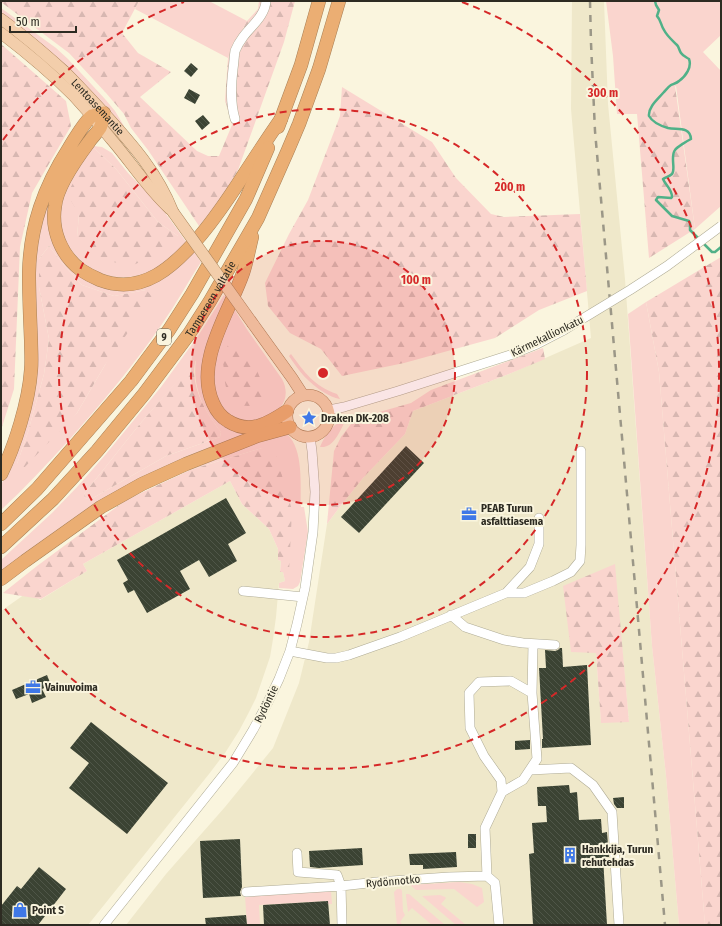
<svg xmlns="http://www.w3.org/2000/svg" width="722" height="926" viewBox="0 0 722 926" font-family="'Fira Sans Condensed',sans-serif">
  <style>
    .built { fill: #efe8ca; fill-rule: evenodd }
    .grass { fill: #fad5ce; fill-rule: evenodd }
    .forest { fill: url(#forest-firs) }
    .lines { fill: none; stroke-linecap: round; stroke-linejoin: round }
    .stream { stroke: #50b188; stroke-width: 2.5 }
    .building { fill: url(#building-back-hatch) }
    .minor-casing { stroke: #afab95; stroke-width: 10 }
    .major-casing { stroke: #a88057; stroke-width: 12 }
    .highway-casing { stroke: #a88057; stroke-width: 14 }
    .minor { stroke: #fff; stroke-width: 9 }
    .major { stroke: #f3ceab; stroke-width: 11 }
    .highway { stroke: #ebae73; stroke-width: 13 }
    .rail { stroke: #9b9787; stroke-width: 2.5; stroke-dasharray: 7 7; stroke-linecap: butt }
    .minor-bridge-casing { stroke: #afab95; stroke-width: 10; stroke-linecap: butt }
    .major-bridge-casing { stroke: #a88057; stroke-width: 12; stroke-linecap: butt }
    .minor-bridge { stroke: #fff; stroke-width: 9 }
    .major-bridge { stroke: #f3ceab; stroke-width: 11 }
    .ring { fill: none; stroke: #d62828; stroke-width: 2; stroke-dasharray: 7 5 }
    .labels { text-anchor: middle; stroke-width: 4; stroke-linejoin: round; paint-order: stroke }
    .shield { fill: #faf5de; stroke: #6a685a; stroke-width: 1 }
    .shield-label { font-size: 10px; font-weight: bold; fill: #2d2b22 }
    .street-label { font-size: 11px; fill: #2d2b22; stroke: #faf5de }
    .poi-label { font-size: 11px; font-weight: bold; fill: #2d2b22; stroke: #faf5de; text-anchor: start }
    .centre { fill: #d62828; stroke: #faf5de; stroke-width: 2 }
    .ring-label { font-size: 12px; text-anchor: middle; font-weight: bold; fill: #d62828; stroke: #faf5de; stroke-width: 4; stroke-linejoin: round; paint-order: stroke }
  </style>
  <defs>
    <pattern id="forest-firs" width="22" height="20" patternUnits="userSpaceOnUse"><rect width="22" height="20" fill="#fad5ce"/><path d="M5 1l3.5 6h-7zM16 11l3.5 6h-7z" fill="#d7b7b1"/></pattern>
    <pattern id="building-back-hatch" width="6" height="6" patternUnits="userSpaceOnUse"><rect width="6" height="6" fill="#3b4333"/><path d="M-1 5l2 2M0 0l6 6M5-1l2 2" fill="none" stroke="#4f5648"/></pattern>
  </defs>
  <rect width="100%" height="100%" fill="#faf5de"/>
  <path class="built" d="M572 1H604L608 104 625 279 652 646 666 776 679 925H126L166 874 225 807 273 748 299 683 309 642 327 524 339 508 363 478 405 434 413 411 509 374 591 338 571 109ZM614 565 629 721 601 722 596 653Z
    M230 481 242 504 269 529 278 549V560L281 561 280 572H283L285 581 279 583 276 617 273 639 270 657 256 698 248 714 239 731 225 753 209 774 88 925H1V611L28 592 40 600 87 571 83 564Z"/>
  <path class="grass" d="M139 1H209L247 21 228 58 135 9Z
    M606 1H721V35L703 52 721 71V206L695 229 676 86 660 94 646 114H617L613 56Z
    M1 8 56 48 68 59 105 99 115 111 124 126 123 127 36 39 1 13Z
    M83 138 84 139 59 182 58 250 120 290 193 250 201 262C188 282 176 304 162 324 134 365 102 403 69 440 47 464 25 488 1 510V485L10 467 37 345 35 269 37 236 54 181ZM49 246 62 263 82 285 114 296 146 290 105 365 77 413 17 464 28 432 44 374 49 339 39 287V259Z
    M93 146 102 147 112 153 128 173 152 197 164 211 187 243C172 257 157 272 136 276 91 286 50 244 62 199 63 195 66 191 67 188 70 182 72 176 75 171 80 162 87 154 93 146ZM93 147 116 169 158 222 178 236 77 237 79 214Z
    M224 295 228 298 208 399 253 431 195 455 1 573V560L52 513 78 486 106 454 161 387 198 336ZM196 360C192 388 204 410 221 432L220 437 166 456 93 498 89 499 85 498 84 494 139 425Z
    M646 302 659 372 705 925H679L666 776 652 646 628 314Z
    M233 307 248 331 282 379C291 396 283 411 265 417 261 419 257 421 254 422 243 424 228 416 221 408 217 403 216 396 215 391 214 387 213 382 213 378 213 354 225 330 233 307Z
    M291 354C305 373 314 386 337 394L340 399C334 398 329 395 325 393 308 383 299 371 289 356Z
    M342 421 344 422V423C341 430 334 444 327 446 325 447 323 447 320 447 324 437 332 425 342 421Z
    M287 434C304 450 300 485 301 507H304L308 532 300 582 298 586 293 589 279 588V583L285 581 283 572 289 571 262 448 190 470 255 442Z
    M459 882 472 884 482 888 484 902 477 907 454 889 416 890 410 885Z
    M397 889H401L402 891 403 911 405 915 400 922 403 925H397L394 892Z
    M329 890 331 892 332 904H328V901L259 905 260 925H247L245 896Z
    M406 894H409L445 925H432L412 908 408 912 406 896Z
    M440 895 445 897 446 898 441 904 466 925H456L422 896Z"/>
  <path class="forest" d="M1 1H139L122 33 138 53 171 72 140 97 197 151 208 156H219L232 125 225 100 228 58 247 21 258 9 259 1H295L284 42 238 170 225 192 212 210 199 226 148 150 131 128 124 114 106 93 69 53 1 2Z
    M1 44 66 101 71 126 32 193 20 247 14 389 1 430Z
    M675 86 695 229 649 258 637 114H646L660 94Z
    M342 87 432 142 456 178 491 214 504 217 580 214 587 291 539 310 495 338 404 363 342 376 321 349 290 333 268 306 265 283 289 234 308 200 340 116Z
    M93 147 116 169 158 222 178 236 163 252 131 266 91 257 77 237 79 214 67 194Z
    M49 246 62 263 82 285 114 296 146 290 153 297 105 365 77 413 20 472 17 464 28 432 44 374 49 339 39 287V259Z
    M721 257V925H705L659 372 646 302Z
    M234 343 241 347 252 359 264 387 266 394 262 403C236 413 225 397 224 373 224 369 223 364 223 360 224 355 227 349 228 345Z
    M543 348 545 359 509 374 413 411 405 434 363 478 339 508 327 524 334 451 341 437 355 419 411 403 431 390Z
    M196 359C195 363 194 367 194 372 195 395 208 415 221 432L220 437 166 456 93 498 88 499 85 498 84 494 139 425Z
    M262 448 276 455 292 510 289 572H280L281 561 278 560V549L269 529 242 504 230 481 83 564 87 571 41 599 3 593 37 566 126 500 190 470Z
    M615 564 629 722 601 723 596 653 571 652 563 586Z"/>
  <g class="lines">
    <path class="stream" d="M655 1 656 5 659 10 657 16C661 20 661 26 664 30 667 36 672 40 677 45 679 47 679 50 681 53 683 56 686 57 689 59 692 67 686 76 679 81 677 83 673 84 671 85 668 87 666 90 664 92 658 99 648 107 649 116 653 123 661 126 668 128 677 130 690 126 691 139 687 141 677 147 675 150 670 156 676 170 672 174 669 177 666 177 663 179 666 186 672 189 672 197L671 198 658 197 656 200 672 216 689 221 690 223V230L712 252H715L721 247"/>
  </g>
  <path class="building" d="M191 63 198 69 191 77 184 71Z
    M189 89 200 95 195 104 184 98Z
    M203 115 210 123 202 130 195 121Z
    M406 446 424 463 359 533 341 517Z
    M226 498 246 533 228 544 237 561 209 577 199 560 180 571 190 589 147 613 134 590 128 593 123 583 128 580 117 560Z
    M560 648H562L563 667 587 665 591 745 542 748V739H543L539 668H546L545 650 555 651 558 650Z
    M47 675 51 685 42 689 46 697 32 703 29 694 16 699 12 690Z
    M91 722 168 783 127 834 69 788 89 763 70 748Z
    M530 740V749L515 750V741Z
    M569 785 570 793 577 792 579 820 601 819 602 833 607 832 609 857H603L607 925H533L529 854 534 853 532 823 547 822 546 806H538L537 787Z
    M624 797V808H617L614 804 613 798Z
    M468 834H476V848H468Z
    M240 839 242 887 240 892 241 896 203 898 200 841Z
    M362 848 363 865 319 868 310 867 309 851Z
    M456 852 457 867 423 869V865H410L409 854Z
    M39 867 66 889 38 925H1V906L17 886 21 889Z
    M328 901 330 925H264L263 905Z
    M246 915 247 925H206L205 918Z"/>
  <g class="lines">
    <g class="minor-casing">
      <path id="minor" d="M235 119C230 102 231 86 233 69 234 63 234 57 235 51 237 46 240 41 243 37 251 26 265 16 266 1
        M329 410 344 407 398 391 510 355 537 344 564 330
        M243 591 303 597
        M506 593H524L553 581 571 572 580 561 581 545V451
        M451 615 465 627 504 640 523 643 555 645
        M290 651 327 658H336L349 655 400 637 506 593 530 567 539 544V518
        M532 693 533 644
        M530 770 571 768 593 785 612 812 619 925
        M297 853 298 872 337 875 341 886 342 925
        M487 876 485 828 502 792 501 780 484 756 470 728 469 693 479 682 511 681 532 693 537 759 523 780 502 792
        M246 892 341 886 377 882 449 877 487 876 495 883 499 925
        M104 925 233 763 253 730 267 704 279 679 290 651 297 624 305 588 313 532 315 492 312 451 310 437"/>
    </g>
    <g class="major-casing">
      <g id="major">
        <path id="s1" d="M1 19C23 35 44 53 64 71 78 85 91 99 104 113 132 144 158 173 173 212"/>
        <path d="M1 33C26 52 51 73 73 95 86 109 99 124 111 139 131 162 147 188 170 209"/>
        <path d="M253 324 292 378 303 395"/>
        <circle cx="308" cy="416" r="21"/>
      </g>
    </g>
    <g class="highway-casing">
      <g id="highway">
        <path d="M278 127 301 65 319 1"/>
        <path d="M252 237C249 249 247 261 243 273 230 311 194 362 213 403 216 410 221 417 228 421 250 435 269 423 287 411"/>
        <path d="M1 474C15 446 29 401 31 370 32 360 31 350 31 340 30 317 29 295 29 273 30 226 44 187 69 148 73 141 86 120 92 116 95 115 100 114 104 113 103 118 102 124 100 128 97 133 92 137 89 142 77 158 57 186 55 206 51 230 61 255 81 270 87 274 93 277 100 280 143 296 174 266 200 236 215 218 228 199 241 179 254 159 267 139 281 119"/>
        <path d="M1 524 37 489 131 381 169 330 192 294 246 199 268 148"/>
        <path id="s2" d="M1 547 53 499 97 451 144 394 189 334 210 301 258 218 288 150 299 124 319 69 339 1"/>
        <path d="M1 579 25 561 101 507 142 484 186 464 257 436 290 427"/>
      </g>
    </g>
    <use href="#minor" class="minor"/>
    <use href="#major" class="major"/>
    <use href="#highway" class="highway"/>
    <path class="rail" d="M590 1 591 43 595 131 665 925"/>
    <g class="minor-bridge-casing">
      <path id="minor-bridge" d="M564 330 630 290 667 266 721 226"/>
    </g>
    <g class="major-bridge-casing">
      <path id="major-bridge" d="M173 212 253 324"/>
    </g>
    <use href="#minor-bridge" class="minor-bridge"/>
    <use href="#major-bridge" class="major-bridge"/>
  </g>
  <circle cx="323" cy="373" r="132" fill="#d62828" fill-opacity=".12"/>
  <g class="ring">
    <circle cx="323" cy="373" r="132"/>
    <circle cx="323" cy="373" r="264"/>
    <path d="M3 140A396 396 0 0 1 184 2M462 2A396 396 0 1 1 3 606"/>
  </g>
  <defs>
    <g id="sight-bare" transform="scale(1.2)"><path d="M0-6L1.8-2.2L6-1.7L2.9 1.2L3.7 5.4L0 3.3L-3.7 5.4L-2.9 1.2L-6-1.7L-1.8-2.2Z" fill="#3f78e7" stroke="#faf5de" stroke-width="2.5" paint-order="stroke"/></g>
    <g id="office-bare" transform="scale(1.2)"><path d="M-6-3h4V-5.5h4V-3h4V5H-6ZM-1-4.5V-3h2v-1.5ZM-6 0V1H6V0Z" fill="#3f78e7" stroke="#faf5de" stroke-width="2.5" paint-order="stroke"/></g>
    <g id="building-bare" transform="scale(1.2)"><path d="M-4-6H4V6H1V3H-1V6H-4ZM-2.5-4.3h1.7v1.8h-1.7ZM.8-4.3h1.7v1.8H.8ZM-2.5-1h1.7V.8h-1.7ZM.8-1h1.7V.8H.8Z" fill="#3f78e7" stroke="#faf5de" stroke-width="2.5" paint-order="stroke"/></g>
    <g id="shop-bare" transform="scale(1.2)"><path d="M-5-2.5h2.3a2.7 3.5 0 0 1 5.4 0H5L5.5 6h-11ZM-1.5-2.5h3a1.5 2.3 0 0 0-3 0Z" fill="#3f78e7" stroke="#faf5de" stroke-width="2.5" paint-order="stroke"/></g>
  </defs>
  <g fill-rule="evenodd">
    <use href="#sight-bare" x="309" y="418"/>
    <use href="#office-bare" x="469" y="514"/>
    <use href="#office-bare" x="33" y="687"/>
    <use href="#building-bare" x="570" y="855"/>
    <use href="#shop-bare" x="20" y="910"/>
  </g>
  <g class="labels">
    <rect class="shield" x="157" y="329" width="14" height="16" rx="3"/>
    <g class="shield-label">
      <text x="164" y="341">9</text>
    </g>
    <g class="street-label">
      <text dy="4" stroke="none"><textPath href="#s1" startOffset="131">Lentoasemantie</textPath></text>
      <text dy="4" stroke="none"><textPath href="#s2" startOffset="326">Tampereen valtatie</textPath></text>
      <text transform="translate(547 336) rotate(-26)" y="4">Kärmekallionkatu</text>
      <text transform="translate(266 704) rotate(-64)" y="4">Rydöntie</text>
      <text transform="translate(393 881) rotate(-5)" y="4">Rydönnotko</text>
    </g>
    <g class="poi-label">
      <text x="321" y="422">Draken DK-208</text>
      <text x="481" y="512">PEAB Turun<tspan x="481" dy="13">asfalttiasema</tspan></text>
      <text x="45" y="691">Vainuvoima</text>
      <text x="582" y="853">Hankkija, Turun<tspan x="582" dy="13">rehutehdas</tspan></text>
      <text x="32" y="914">Point S</text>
    </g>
  </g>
  <circle cx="323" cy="373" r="6" class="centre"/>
  <g class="ring-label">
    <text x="603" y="97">300 m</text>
    <text x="510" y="191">200 m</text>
    <text x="416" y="284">100 m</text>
  </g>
  <rect width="722" height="926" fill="none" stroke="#2d2b22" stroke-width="4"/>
  <path d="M10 26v6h66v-6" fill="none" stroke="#2d2b22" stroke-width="2"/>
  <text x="16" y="26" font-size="12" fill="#2d2b22" stroke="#faf5de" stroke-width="3" paint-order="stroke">50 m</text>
</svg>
